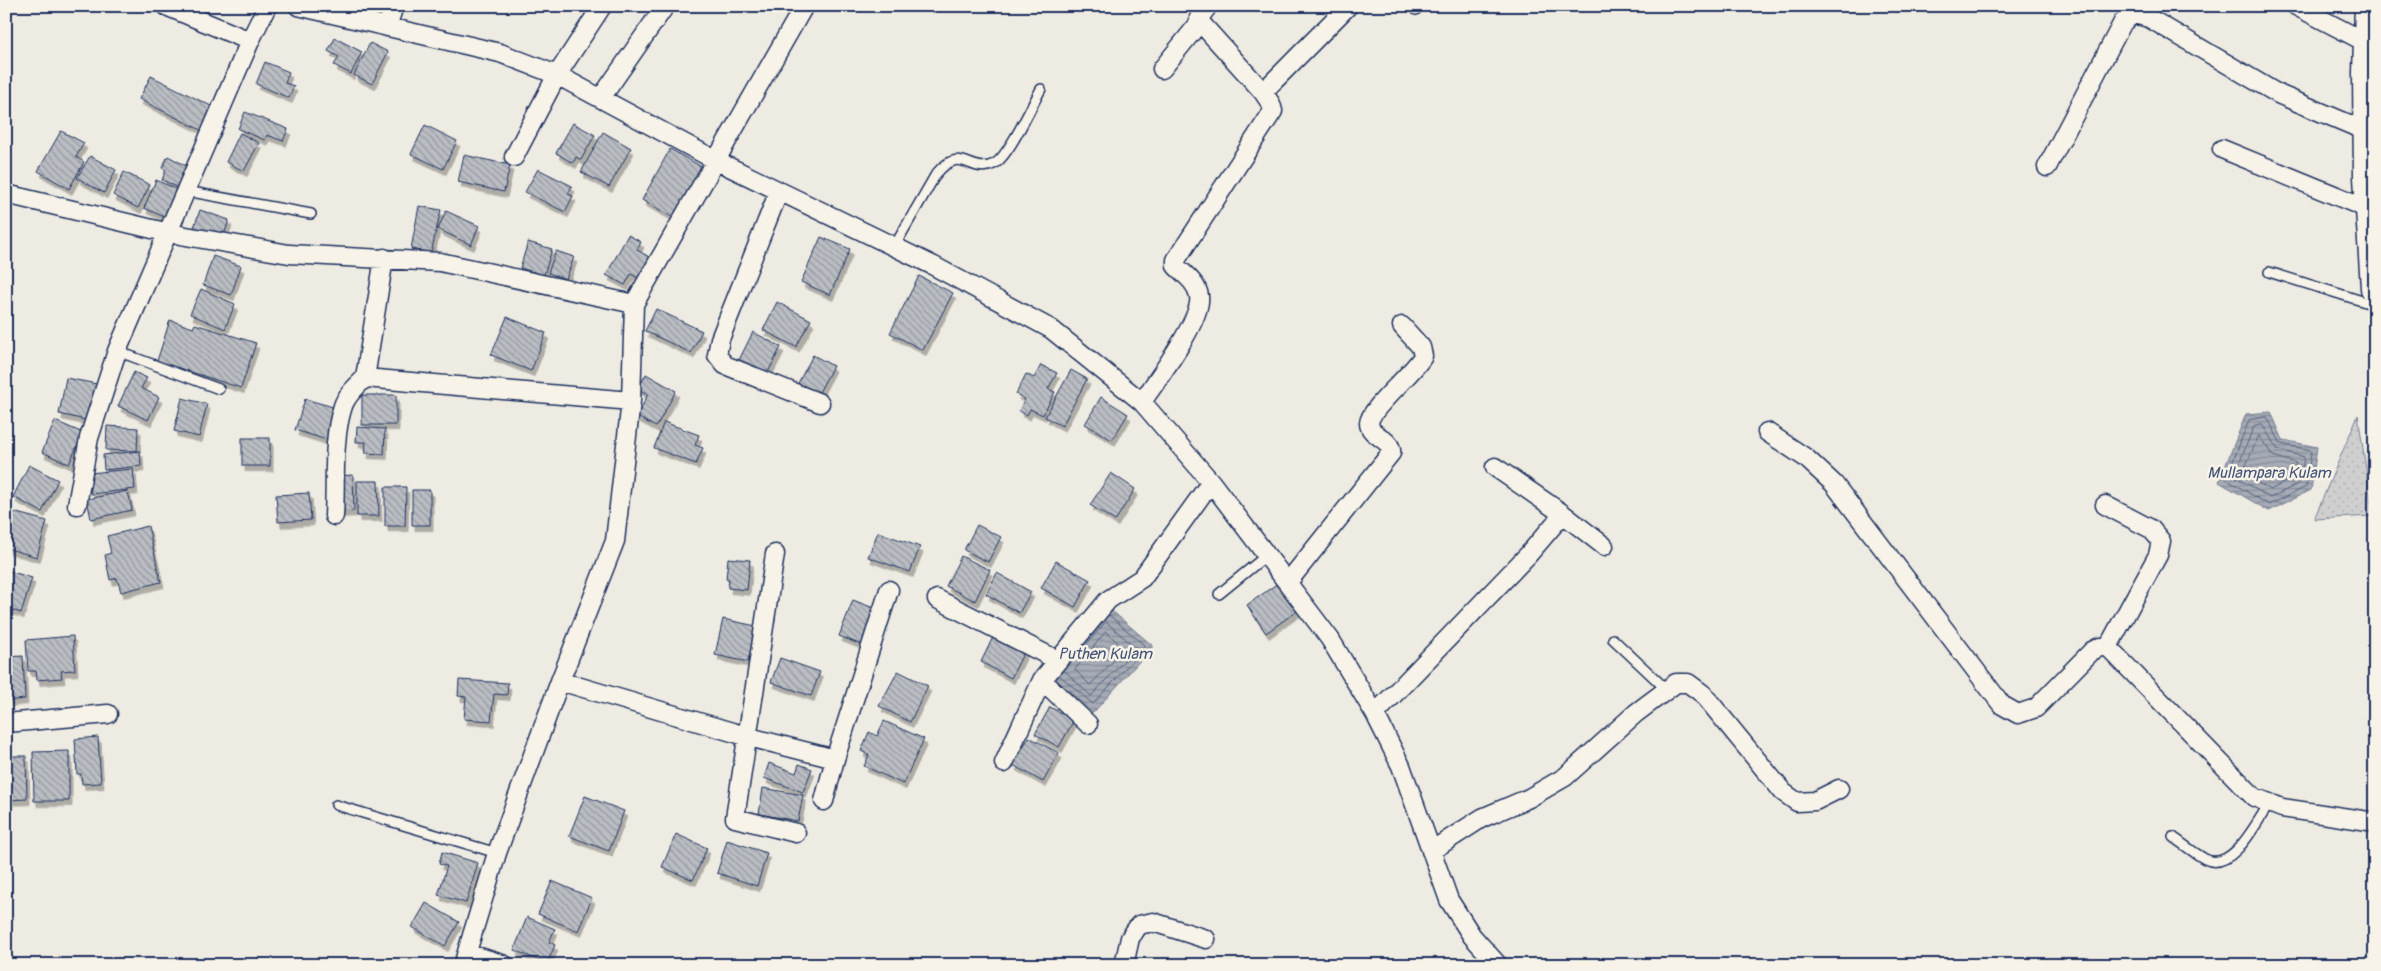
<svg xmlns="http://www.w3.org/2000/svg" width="2381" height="971" viewBox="0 0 2381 971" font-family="Pangolin,sans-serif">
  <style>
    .park { fill: url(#park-dots); stroke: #757f96 }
    .water { fill: url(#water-rules); stroke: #6e7992 }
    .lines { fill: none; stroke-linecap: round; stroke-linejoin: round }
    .shore { stroke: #536181; stroke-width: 1 }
    .building { fill: url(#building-back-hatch); stroke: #1b2f5e; filter: url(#shadow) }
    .lane-casing { stroke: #1b2f5e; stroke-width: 12 }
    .street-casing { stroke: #1b2f5e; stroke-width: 21 }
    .primary-casing { stroke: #1b2f5e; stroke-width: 31 }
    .lane { stroke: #f7f3e8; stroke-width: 9 }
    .street { stroke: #f7f3e8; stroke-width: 18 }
    .primary { stroke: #f7f3e8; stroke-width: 28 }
    .labels { text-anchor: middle; stroke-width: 5; stroke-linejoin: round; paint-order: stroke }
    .water-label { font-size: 16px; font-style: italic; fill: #455478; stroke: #f7f3e8 }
  </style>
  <defs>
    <pattern id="park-dots" width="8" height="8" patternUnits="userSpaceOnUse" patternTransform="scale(1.25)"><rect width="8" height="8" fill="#cfcfcf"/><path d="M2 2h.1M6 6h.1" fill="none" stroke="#b1b2b4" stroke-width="1.8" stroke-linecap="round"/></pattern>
    <pattern id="water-rules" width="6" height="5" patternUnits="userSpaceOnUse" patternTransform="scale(1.25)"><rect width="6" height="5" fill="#a6abb5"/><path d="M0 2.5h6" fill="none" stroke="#868c96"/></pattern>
    <pattern id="building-back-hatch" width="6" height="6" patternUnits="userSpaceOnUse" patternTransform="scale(1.25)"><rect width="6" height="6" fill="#babdc2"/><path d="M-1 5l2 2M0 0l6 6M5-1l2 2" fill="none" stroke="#969aa1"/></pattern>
    <filter id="shadow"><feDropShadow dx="3" dy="5.5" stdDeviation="0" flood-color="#0004"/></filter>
  </defs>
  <rect width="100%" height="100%" fill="#eeebe2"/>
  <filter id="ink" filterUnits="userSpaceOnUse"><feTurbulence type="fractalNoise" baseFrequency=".02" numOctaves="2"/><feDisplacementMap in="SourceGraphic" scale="10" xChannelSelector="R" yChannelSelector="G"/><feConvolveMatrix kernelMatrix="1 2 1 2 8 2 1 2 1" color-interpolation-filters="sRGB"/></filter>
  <g filter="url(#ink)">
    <path class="park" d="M2358 415 2373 516 2314 519Z"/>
    <path class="water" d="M2271 412 2283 440 2317 447 2311 490 2269 511 2219 482 2246 414Z
      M1105 605 1153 646 1093 713 1049 673Z"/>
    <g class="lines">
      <path class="shore" d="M2267 417 2281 444 2310 450 2311 453 2306 487 2269 505 2226 479 2249 420Z
        M2262 424 2277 449 2304 457 2300 483 2270 498 2234 476 2254 426Z
        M2259 436 2273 456 2296 463 2293 478 2270 490 2243 473Z
        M1106 622 1136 648 1091 696 1065 671Z
        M1106 632 1125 649 1090 685 1075 670Z
        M1059 675 1093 704 1144 648V645L1109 615"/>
    </g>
    <path class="building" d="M335 38 362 52 351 74 334 65 339 57 328 51Z
      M370 43 388 52 372 84 354 75Z
      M265 62 289 72 285 83 294 86 289 98 256 84Z
      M151 76 213 107 201 130 139 99Z
      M245 112 288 129 283 141 267 135 265 140 238 129Z
      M573 123 595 135 581 160 576 157 573 163 556 153Z
      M425 125 457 141 443 169 411 154Z
      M61 131 84 143 76 157 84 162 69 189 38 171Z
      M603 132 631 148 609 187 581 172Z
      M240 133 259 143 244 171 226 162Z
      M670 149 702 167 674 218 642 200Z
      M464 155 510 165 504 192 458 182Z
      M90 156 116 170 104 193 77 178Z
      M168 156 190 168 179 188 162 180 166 170 162 168Z
      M538 169 572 186 568 194 573 196 565 212 525 192Z
      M124 172 150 185 138 208 113 195Z
      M156 180 183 192 171 220 144 208Z
      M419 206 441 210 431 253 411 249Z
      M200 210 229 220 222 241 193 230Z
      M446 211 479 226 471 245 438 229Z
      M628 235 641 242 637 250 651 258 640 279 631 274 625 285 606 275Z
      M821 237 850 249 830 295 801 282Z
      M528 242 552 249 544 275 520 268Z
      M556 251 574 257 566 279 548 273Z
      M213 256 241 266 231 295 203 285Z
      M919 276 953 293 923 350 890 333Z
      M201 289 235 304 225 329 190 314Z
      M777 302 811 320 796 347 763 330Z
      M656 309 702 331 691 353 645 331Z
      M507 317 546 333 531 371 491 355Z
      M170 320 193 328 195 324 256 343 241 388 157 361Z
      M753 332 781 347 765 378 737 364Z
      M813 355 833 366 817 396 797 385Z
      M1041 365 1057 373 1048 389 1055 392 1043 415 1030 409 1027 415 1019 411 1025 399 1016 394 1026 374 1034 378Z
      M1071 370 1087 379 1062 426 1045 417Z
      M134 372 147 378 141 388 159 397 148 420 118 406Z
      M646 374 676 391 656 427 637 417 648 394 638 389Z
      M66 378 97 384 90 421 59 414Z
      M362 395H396V425H362Z
      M1101 397 1128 414 1112 440 1085 424Z
      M182 398 207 404 199 437 174 431Z
      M305 399 340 409 330 441 295 430Z
      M55 421 83 433 69 464 42 452Z
      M664 422 699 435 695 445 703 448 696 464 654 448Z
      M107 426 138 428 137 451 106 450Z
      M357 427 385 429 384 454 365 453 366 442H356Z
      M242 438H270V466H242Z
      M140 451 141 466 104 470 103 455Z
      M29 465 58 480 42 512 13 497Z
      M133 469 135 489 91 494 89 473Z
      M1111 473 1135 489 1115 521 1090 505Z
      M353 475 354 511 339 512 337 476Z
      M357 481H378L379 516H357Z
      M385 487H406L405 526H385Z
      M412 490H430V525H412Z
      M128 491 132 510 91 519 87 499Z
      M309 493 311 520 278 522 276 495Z
      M13 512 47 521 37 557 6 548V534Z
      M977 525 1001 537 988 562 964 550Z
      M148 526 161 582 121 592 117 578 110 580 105 555 111 553 107 536Z
      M878 532 920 547 910 572 868 557Z
      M961 556 990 570 975 601 946 586Z
      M728 558 750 560 747 590 728 588 729 579H726Z
      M1056 561 1090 580 1075 607 1041 588Z
      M6 570 32 578 21 613 6 608Z
      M997 573 1031 592 1019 613 986 594Z
      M1278 583 1297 611 1266 633 1247 605Z
      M853 600 881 611 867 647 839 636Z
      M723 619 756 626 748 662 715 655Z
      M995 633 1026 648 1011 678 981 662Z
      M73 636 75 670 61 671 62 678 37 680 36 671H28L26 640Z
      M23 656 25 699 6 701V657Z
      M780 658 820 672 811 696 771 682Z
      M898 671 928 686 910 722 879 706Z
      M459 680 508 683 507 695 494 694 491 721 464 719 466 697 458 696Z
      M1050 707 1074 720 1059 747 1035 734Z
      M884 721 924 739 903 784 864 766 869 755 861 751 869 732 877 736Z
      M98 737 101 783 82 784 81 774H77L75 739Z
      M1029 737 1059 753 1043 782 1013 765Z
      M69 751V801H34L33 752Z
      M6 756H26L27 799 6 800Z
      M769 763 796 773 799 764 812 769 803 792 764 778Z
      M763 788 803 795 798 821 759 814Z
      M585 796 624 811 609 851 569 836Z
      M676 834 707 848 693 880 662 867Z
      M727 840 767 853 757 886 717 873Z
      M442 852 478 863 466 903 438 895 447 866 439 864Z
      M552 881 592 898 578 931 538 914Z
      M426 903 459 922 445 946 412 927Z
      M527 917 555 929 549 942 555 945 547 964 514 950Z"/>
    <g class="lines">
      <g class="lane-casing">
        <path id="lane" d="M1413 6 1416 10
          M186 191 311 214
          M894 247 936 174C962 143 970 176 994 164 1008 158 1032 105 1041 89
          M2269 272 2375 305
          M117 351 219 389
          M1219 594 1267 555
          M1613 639 1666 689
          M336 805 497 853
          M2173 837C2183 844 2194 853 2205 859 2232 873 2256 823 2269 804"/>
      </g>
      <g class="street-casing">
        <path id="street" d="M166 6 250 41
          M298 6 500 53 557 75 717 161 932 265 1051 329 1142 402 1211 482 1330 639 1375 714 1401 766 1449 900 1472 936 1498 965
          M2296 6 2369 44
          M387 27 394 6
          M1162 69 1200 22
          M1263 92 1348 6
          M601 98 665 6
          M2222 149 2371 210
          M514 157 557 75 602 6
          M2047 167 2123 22 2134 14 2149 18 2278 94 2368 132
          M779 191 720 339 717 355 725 365 820 403
          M6 194 169 233 289 254 440 262 634 304
          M384 258 365 378 631 401
          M1142 402C1156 381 1203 319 1199 296 1197 283 1185 275 1176 266V260L1273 111 1271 104 1263 92 1200 22 1199 18 1208 6
          M1767 432 1806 458 1834 484 2002 705 2018 714 2036 708 2092 651 2100 647H2108L2254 797 2282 808 2375 822
          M1495 467 1563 514 1604 546
          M77 505 89 438 117 351 250 41 267 6
          M2105 505 2151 529 2161 541 2158 555 2108 647
          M334 516C336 480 332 439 343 406 347 394 357 386 365 378
          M775 554 735 818 796 833
          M1288 582 1391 453C1393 439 1369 436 1369 423 1370 408 1414 373 1423 356L1421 347 1402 326
          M937 599 1057 660
          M1042 680 1088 724
          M560 681 749 737 835 759 824 801
          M1375 714 1528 555 1563 514
          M6 723 108 714
          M835 759 889 590
          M1004 763 1042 680 1108 600 1142 578 1211 482
          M1431 851 1482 818 1529 798 1565 777 1636 713 1676 683H1688L1703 694 1783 792 1797 802 1815 801 1839 789
          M467 953 505 965
          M463 965 497 853 560 681 615 541 631 401 634 304 804 6
          M1124 965 1130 938 1139 925 1153 922 1206 939"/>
      </g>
      <g class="primary-casing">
        <path id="primary" d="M2369 6 2367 73 2368 177 2375 288"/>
      </g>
      <use href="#lane" class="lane"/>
      <use href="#street" class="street"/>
      <use href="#primary" class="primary"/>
    </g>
  </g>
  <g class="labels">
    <g class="water-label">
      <text x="2269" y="478">Mullampara Kulam</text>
      <text x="1105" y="659">Puthen Kulam</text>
    </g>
  </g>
  <rect width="2381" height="971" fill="none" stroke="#f7f3e8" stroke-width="25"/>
  <rect x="12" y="12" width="2356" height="946" fill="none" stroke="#1b2f5e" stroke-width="2" filter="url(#ink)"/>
</svg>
